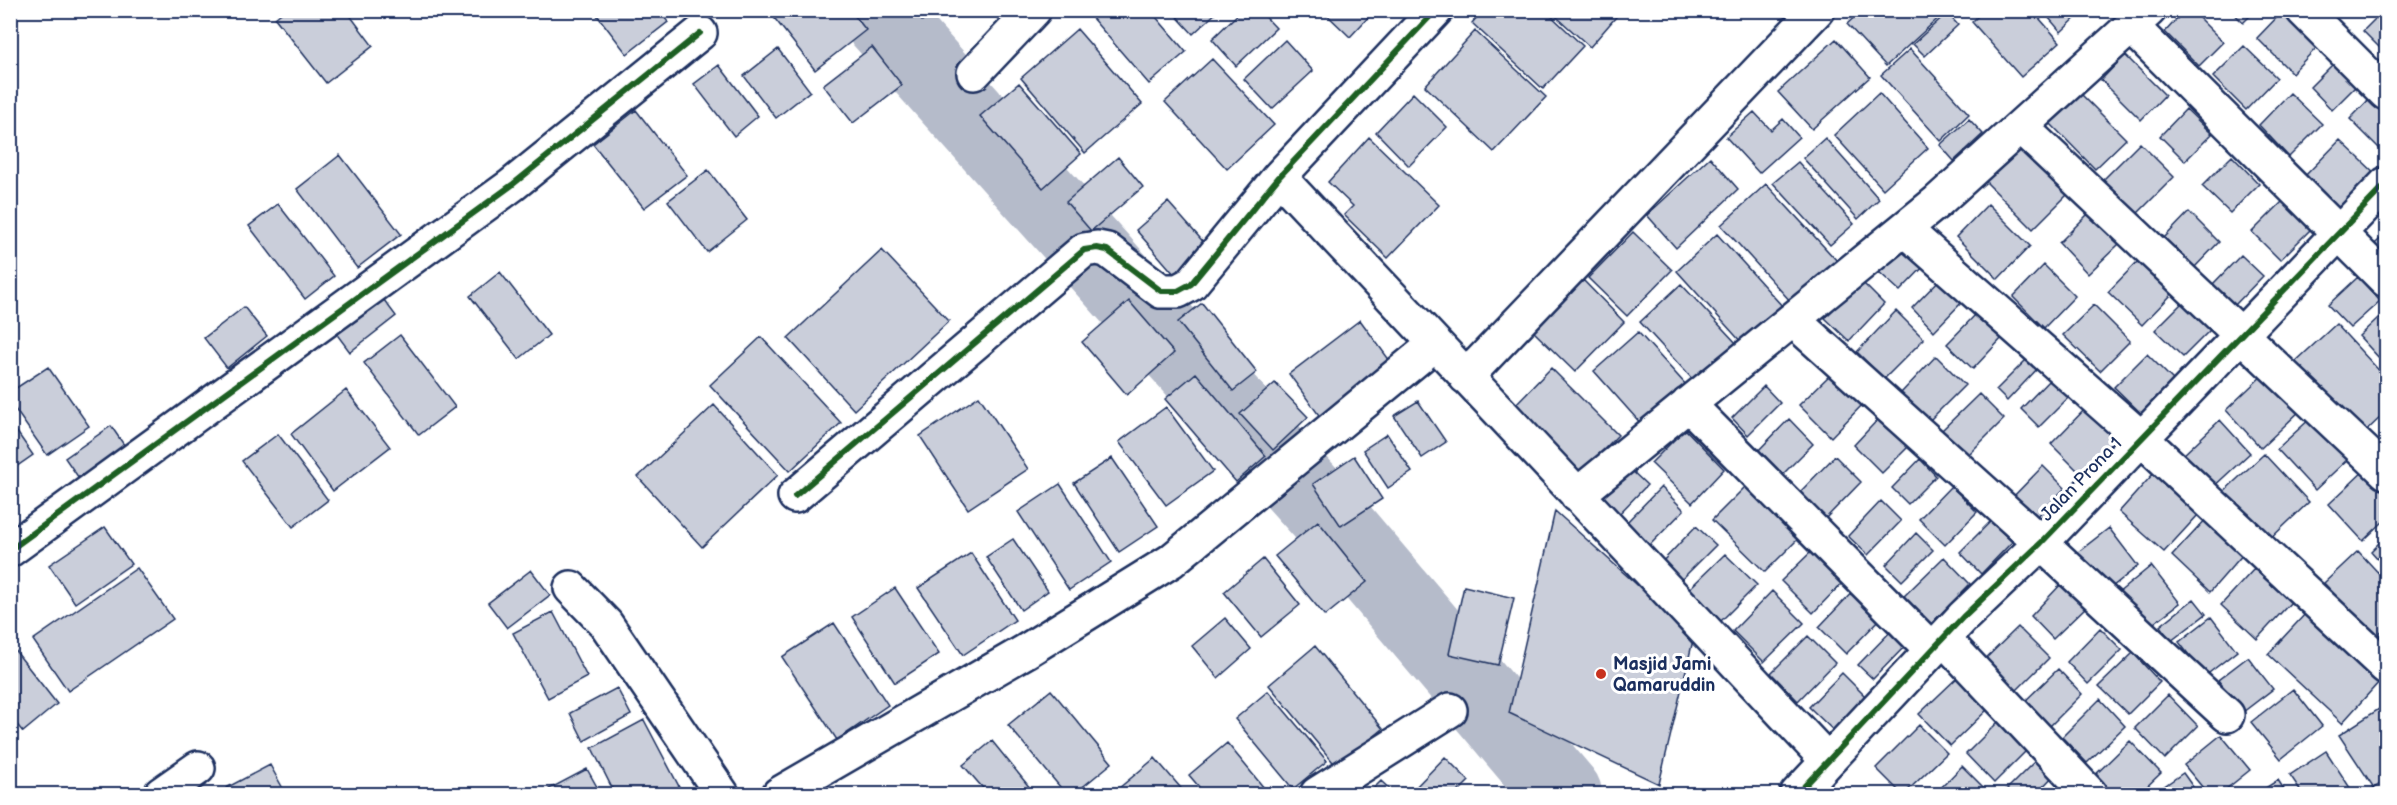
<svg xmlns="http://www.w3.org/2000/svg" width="2397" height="805" viewBox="0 0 2397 805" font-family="'Balsamiq Sans',sans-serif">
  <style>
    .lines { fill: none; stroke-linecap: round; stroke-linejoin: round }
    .river { stroke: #b5bbca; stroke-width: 78 }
    .building { fill: #caceda; stroke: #1b2f5e; stroke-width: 1.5 }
    .street-casing { stroke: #1b2f5e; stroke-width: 38 }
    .street { stroke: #fff; stroke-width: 33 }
    .cycleway-casing { stroke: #fff; stroke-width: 10 }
    .cycleway { stroke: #1b5e20; stroke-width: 6 }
    .poi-dot { fill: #c8321e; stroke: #fff; stroke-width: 2 }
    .labels { text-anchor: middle; stroke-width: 6; stroke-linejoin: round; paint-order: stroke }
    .street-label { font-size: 18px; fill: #1b2f5e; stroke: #fff }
    .poi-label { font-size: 18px; font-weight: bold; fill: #1b2f5e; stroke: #fff; text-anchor: start }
  </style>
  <rect width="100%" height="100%" fill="#fff"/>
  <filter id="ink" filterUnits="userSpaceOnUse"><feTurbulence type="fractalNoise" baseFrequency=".0167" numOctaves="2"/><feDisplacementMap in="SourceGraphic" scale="12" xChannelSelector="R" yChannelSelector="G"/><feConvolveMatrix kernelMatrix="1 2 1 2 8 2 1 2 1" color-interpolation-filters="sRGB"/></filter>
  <g filter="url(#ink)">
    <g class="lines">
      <path class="river" d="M874 10 1324 512 1563 794"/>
    </g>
    <path class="building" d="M285 10H346L373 46 326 83 275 18Z
      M593 10H659L668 22 627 54Z
      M778 10H850L866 30 815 70 772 15Z
      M913 10H933L922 21Z
      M1085 10H1150L1186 52 1149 84Z
      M1171 10H1219L1193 34Z
      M1242 10H1259L1276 28 1236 66 1212 39Z
      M1322 10H1375L1350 37Z
      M1483 10H1545L1583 46 1543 89 1472 23Z
      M1549 10H1622L1590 47Z
      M1862 10H1942L1944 13 1886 66 1847 24Z
      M1984 10H2032L2060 42 2021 77 1972 22Z
      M2042 10H2084L2061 32Z
      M2185 10H2191L2223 42 2199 66 2165 32Z
      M2231 10H2256L2243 23Z
      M2284 10H2289L2321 43 2292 73 2257 38Z
      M2384 10H2386V54L2363 31Z
      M1947 13 1958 25 1925 56 1913 44Z
      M1077 29 1142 104 1085 153 1021 78Z
      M1475 31 1546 97 1494 152 1425 86Z
      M1836 39 1870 77 1812 129 1778 92Z
      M1285 40 1313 71 1272 109 1244 79Z
      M2244 46 2277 78 2246 110 2213 77Z
      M872 47 902 85 853 123 823 85Z
      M778 49 810 91 776 118 744 76Z
      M1910 49 1969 114 1941 141 1881 75Z
      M2125 55 2165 95 2141 120 2101 80Z
      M1212 59 1274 125 1227 169 1165 102Z
      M2333 64 2356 86 2332 110 2310 87Z
      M719 65 758 116 734 136 694 84Z
      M1019 83 1081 154 1043 188 980 116Z
      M2078 91 2126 139 2095 169 2048 121Z
      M2376 92 2386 102V151L2384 153 2350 119Z
      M1413 93 1447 127 1409 166 1376 132Z
      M1879 93 1928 148 1883 189 1834 135Z
      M2290 93 2322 124 2289 157 2259 125Z
      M2186 109 2212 134 2185 161 2160 136Z
      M636 110 687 175 644 208 593 144Z
      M1754 112 1771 130 1783 119 1799 137 1759 173 1726 137Z
      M1969 119 1983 134 1954 161 1940 145Z
      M1369 137 1439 205 1388 258 1344 215 1353 206 1328 182Z
      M1825 138 1879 199 1858 219 1803 158Z
      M2020 140 2071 191 2033 229 1982 178Z
      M2340 140 2379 177 2340 217 2302 179Z
      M2140 143 2174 177 2137 214 2103 180Z
      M340 155 401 234 357 268 297 189Z
      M2232 156 2259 184 2230 213 2202 186Z
      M1118 157 1143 187 1091 231 1066 202Z
      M1710 157 1738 189 1676 248 1647 215Z
      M1798 162 1854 224 1830 245 1773 183Z
      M708 170 747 220 707 252 668 201Z
      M1766 184 1838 262 1792 303 1721 225Z
      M2284 200 2312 228 2280 260 2252 232Z
      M1168 202 1207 246 1175 275 1136 230Z
      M278 204 334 276 305 299 249 226Z
      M1988 204 2030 246 1998 279 1956 237Z
      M2189 212 2219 242 2193 269 2163 239Z
      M2088 214 2119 244 2088 274 2059 243Z
      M1633 232 1672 270 1627 316 1588 278Z
      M1717 234 1783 307 1743 344 1677 271Z
      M2386 234V270L2368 250Z
      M1908 240 1929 261 1900 291 1878 271Z
      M882 250 949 321 854 410 788 338Z
      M2241 255 2263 276 2234 306 2212 285Z
      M2139 260 2173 293 2142 325 2108 292Z
      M2044 265 2075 296 2044 328 2013 297Z
      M500 272 549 335 519 359 470 296Z
      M1943 276 1966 298 1934 331 1912 308Z
      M2358 277 2380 301 2350 328 2328 305Z
      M1583 280 1624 322 1575 372 1533 331Z
      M1861 281 1884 304 1849 341 1825 318Z
      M1681 284 1737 344 1696 383 1640 322Z
      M381 296 396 316 350 352 335 332Z
      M1129 301 1174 353 1127 395 1082 342Z
      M1202 303 1257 372 1233 391 1178 322Z
      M2182 303 2210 330 2183 357 2155 330Z
      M2094 305 2130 341 2100 371 2063 335Z
      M244 307 267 336 227 368 204 338Z
      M1896 311 1924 339 1884 379 1857 352Z
      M1977 313 2002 338 1973 369 1947 344Z
      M2379 317 2386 326V354L2381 360 2359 336Z
      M1360 320 1393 365 1321 418 1289 374Z
      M2336 324 2386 378V412L2362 435 2295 362Z
      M1638 332 1687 386 1643 426 1594 371Z
      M400 335 455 407 419 435 364 363Z
      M761 337 841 423 790 471 710 385Z
      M2147 354 2177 384 2145 417 2114 387Z
      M1936 356 1965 385 1928 422 1901 393Z
      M2029 357 2039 367 2007 401 1996 390Z
      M48 367 89 426 47 455 10 402V392Z
      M1551 368 1618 435 1579 475 1512 408Z
      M2266 372 2301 410 2261 448 2226 410Z
      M1196 373 1266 456 1236 482 1165 399Z
      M1832 373 1863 404 1831 437 1799 405Z
      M2051 378 2069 397 2039 427 2021 409Z
      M1275 383 1308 417 1273 450 1240 414Z
      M1764 386 1780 403 1748 435 1732 418Z
      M346 390 390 447 333 491 291 434Z
      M1979 394 2004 419 1967 456 1941 431Z
      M979 396 1028 469 968 509 920 436Z
      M1418 401 1446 442 1422 458 1394 416Z
      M714 405 778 475 702 547 638 477Z
      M1166 407 1213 471 1166 505 1119 442Z
      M2087 407 2117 437 2081 474 2051 444Z
      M1883 414 1912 443 1882 473 1854 445Z
      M2312 417 2350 457 2315 490 2277 449Z
      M1789 419 1813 444 1780 477 1756 453Z
      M2220 420 2250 453 2211 489 2181 457Z
      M10 422 33 455 10 471Z
      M111 426 131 455 85 487 65 458Z
      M1685 429 1724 469 1692 503 1651 463Z
      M278 434 328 500 293 527 242 461Z
      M1387 434 1412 472 1388 488 1363 450Z
      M2264 454 2309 502 2267 542 2222 493Z
      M1354 456 1382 499 1341 526 1313 484Z
      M1835 456 1861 482 1826 518 1800 492Z
      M1112 458 1158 526 1119 552 1074 483Z
      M1920 459 1936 476 1908 504 1892 488Z
      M2043 466 2065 488 2031 523 2009 501Z
      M1629 468 1647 485 1618 515 1601 498Z
      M2367 468 2386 489V519L2363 541 2329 504Z
      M2153 474 2198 515 2164 552 2119 512Z
      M1060 484 1111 562 1069 590 1018 512Z
      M1747 485 1799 538 1765 572 1712 520Z
      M1951 486 1977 512 1945 545 1919 519Z
      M1661 487 1684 510 1646 549 1623 526Z
      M1881 501 1901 521 1868 555 1848 536Z
      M1555 511 1694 636 1659 784 1509 713Z
      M2208 517 2245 552 2210 592 2172 556Z
      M1318 521 1367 582 1325 616 1275 556Z
      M1991 521 2012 542 1981 574 1960 552Z
      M1696 526 1716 545 1680 581 1661 563Z
      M105 527 131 564 75 603 49 565Z
      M2109 528 2138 566 2107 591 2077 553Z
      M1916 533 1933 550 1902 581 1886 565Z
      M2386 536V568L2371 551Z
      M1013 539 1048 591 1021 610 986 557Z
      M1814 549 1845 580 1813 613 1781 581Z
      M2358 551 2386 581V628L2375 638 2324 583Z
      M971 553 1015 620 963 655 918 588Z
      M1725 554 1757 585 1721 621 1689 589Z
      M1944 557 1970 584 1927 628 1899 601Z
      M1263 559 1300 605 1261 637 1224 592Z
      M2151 566 2180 603 2146 629 2118 593Z
      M137 568 173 619 68 691 33 640Z
      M2254 569 2291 602 2257 639 2221 605Z
      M531 570 550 595 507 628 488 603Z
      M2063 582 2087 606 2053 639 2031 616Z
      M1859 585 1887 612 1846 654 1819 627Z
      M1464 586 1514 598 1498 665 1449 654Z
      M895 588 939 654 895 683 852 617Z
      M1772 591 1804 623 1764 662 1733 631Z
      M2194 599 2206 614 2171 641 2160 626Z
      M553 612 587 677 548 698 513 633Z
      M2306 613 2380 681 2342 723 2268 654Z
      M2211 617 2237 651 2205 676 2179 642Z
      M1225 618 1251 649 1218 678 1192 646Z
      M834 623 888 705 837 740 782 657Z
      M2018 627 2049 658 2010 697 1979 665Z
      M2100 628 2122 650 2088 684 2067 662Z
      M1893 629 1907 644 1873 679 1858 665Z
      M1808 636 1835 663 1798 701 1771 673Z
      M10 644 57 704 23 732 10 716Z
      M1315 646 1383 729 1337 767 1269 685Z
      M2133 653 2160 682 2128 714 2099 686Z
      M2248 657 2273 689 2243 712 2218 680Z
      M2058 669 2082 694 2044 732 2019 707Z
      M1842 673 1868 699 1836 733 1809 707Z
      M1960 675 1991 706 1950 746 1919 714Z
      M617 688 631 715 584 741 570 713Z
      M2293 689 2322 726 2281 759 2251 722Z
      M1051 690 1112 763 1074 794H1066L1008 725Z
      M1268 691 1327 761 1293 789 1235 719Z
      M2168 695 2198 726 2165 759 2135 728Z
      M2100 699 2125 726 2087 763 2062 737Z
      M2382 707 2386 714V780L2374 788 2339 735Z
      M2004 716 2032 745 1994 783 1966 754Z
      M644 720 683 794H615L592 748Z
      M1919 725 1947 753 1904 794H1902L1876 768Z
      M2221 735 2250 770 2220 794H2208L2184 765Z
      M992 741 1035 794H988L963 765Z
      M2130 741 2161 773 2139 794H2104L2090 780Z
      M1227 743 1269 794H1205L1189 775Z
      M2326 751 2354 794H2303L2290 775Z
      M2040 756 2056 773 2036 794H2004L2003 793Z
      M1445 757 1469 781 1456 794H1415L1412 791Z
      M1155 758 1186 794H1112Z
      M270 765 286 794H230L226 788Z
      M1962 766 1985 789 1979 794H1935Z
      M587 769 601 794H551L549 789Z
      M2183 773 2198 794H2153Z
      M2063 780 2077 794H2049Z
      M2278 780 2287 794H2256Z
      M1381 781 1395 794H1368Z"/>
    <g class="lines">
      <g class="street-casing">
        <path id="street" d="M2303 10 2386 93
          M2131 26 2386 280
          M974 73 1034 10
          M2021 127 2386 472
          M1279 177 1828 761
          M1904 229 2141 438 2386 667
          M1793 320 2041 543 2227 715
          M1466 377 1817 10
          M1688 404 1932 650
          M1577 495 1937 202 2149 10
          M795 496 1084 250 1097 248 1107 250 1161 291H1178L1191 284 1279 177 1436 10
          M10 550 512 185 700 33
          M571 588 606 624 722 794
          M1943 638 2090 794
          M161 794 198 768
          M779 794 1026 651 1171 561 1435 344
          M1317 794 1450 710
          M1797 794 1963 617 2041 543 2386 184"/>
      </g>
      <use href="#street" class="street"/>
      <g class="cycleway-casing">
        <path id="cycleway" d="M795 496 1084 250 1097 248 1107 250 1161 291H1178L1191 284 1279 177 1436 10
          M10 550 512 185 700 33
          M1797 794 1963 617 2041 543 2386 184"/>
      </g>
      <use href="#cycleway" class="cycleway"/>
    </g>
  </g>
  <circle class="poi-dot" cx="1601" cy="674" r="6"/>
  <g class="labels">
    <g class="street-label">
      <text transform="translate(2081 479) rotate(-46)" y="6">Jalan Prona 1</text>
    </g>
    <g class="poi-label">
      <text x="1613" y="670">Masjid Jami<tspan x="1613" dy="21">Qamaruddin</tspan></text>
    </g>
  </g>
  <rect width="2397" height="805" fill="none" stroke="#fff" stroke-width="36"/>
  <rect x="18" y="18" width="2361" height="769" fill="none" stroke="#1b2f5e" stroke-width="2" filter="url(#ink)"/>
</svg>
